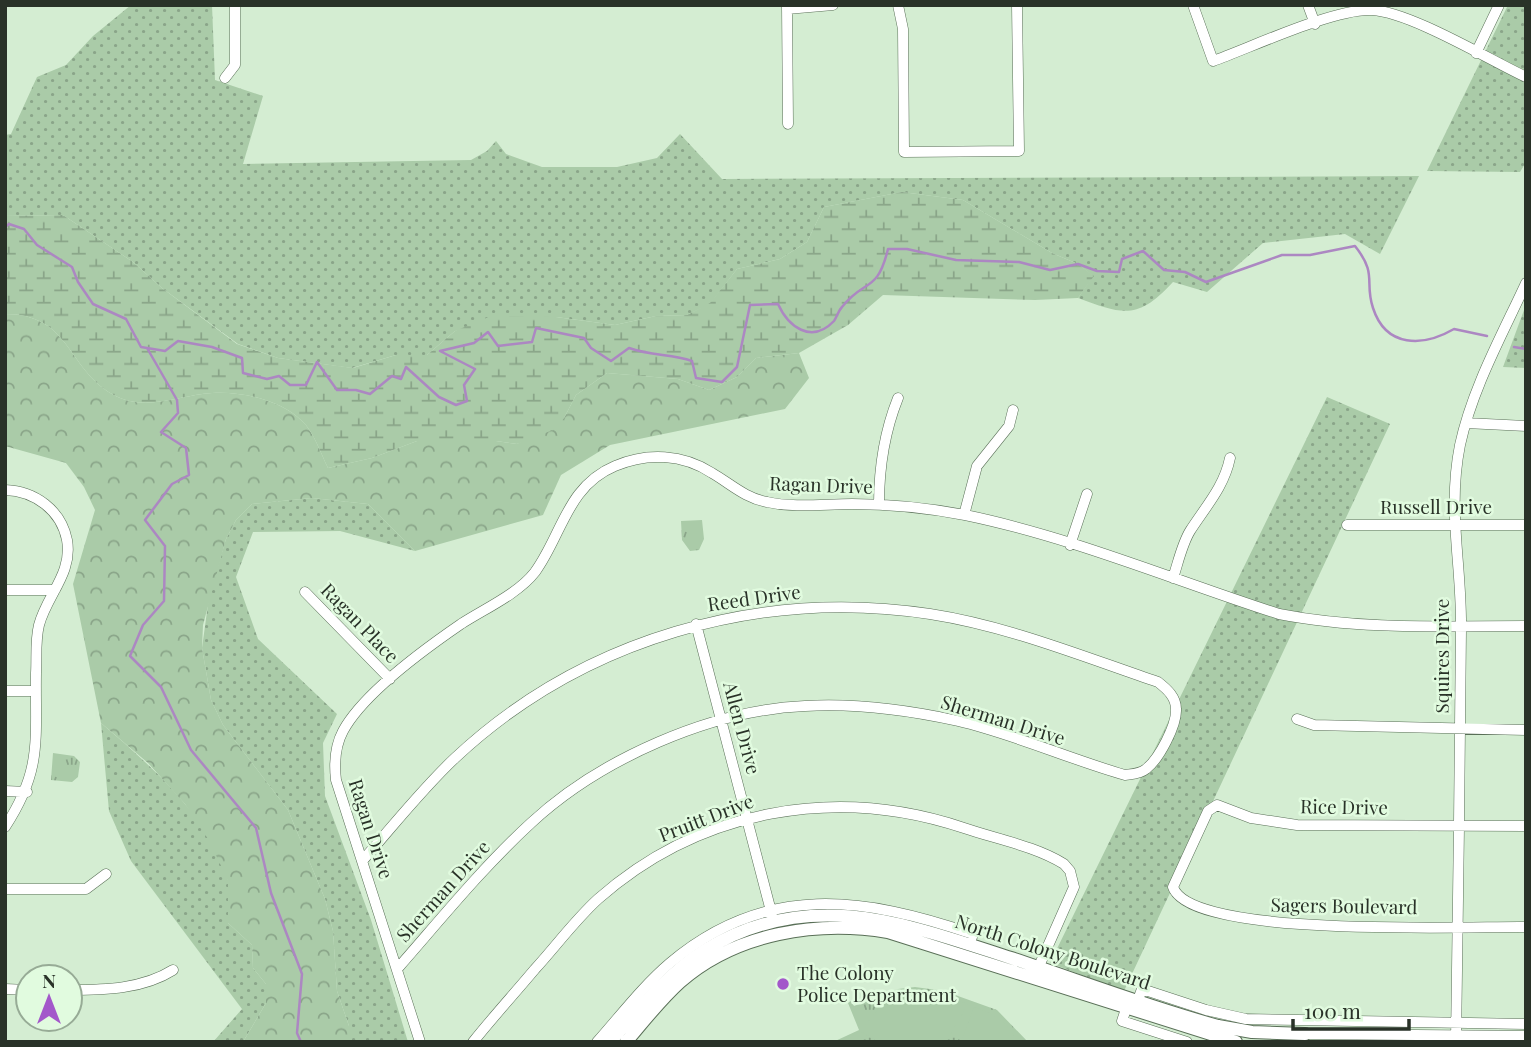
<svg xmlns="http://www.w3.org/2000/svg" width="1531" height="1047" viewBox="0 0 1531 1047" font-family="'Playfair Display',serif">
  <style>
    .grass { fill: url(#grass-dots) }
    .forest { fill: url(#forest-crowns) }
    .wetland { fill: url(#wetland-marsh) }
    .park { fill: url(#park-tufts) }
    .pitch { fill: #aacba8 }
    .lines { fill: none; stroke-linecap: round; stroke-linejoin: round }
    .stream { stroke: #ac87c2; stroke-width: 2.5 }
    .minor-casing { stroke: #596f57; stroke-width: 11 }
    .major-casing { stroke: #596f57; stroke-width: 14 }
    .minor { stroke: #fff; stroke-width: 10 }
    .major { stroke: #fff; stroke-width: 12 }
    .poi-dot { fill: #a358ca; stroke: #e1fbdf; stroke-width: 2.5 }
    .labels { text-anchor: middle; stroke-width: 5; stroke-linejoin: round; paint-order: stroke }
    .street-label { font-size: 19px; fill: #293228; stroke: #e1fbdf }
    .poi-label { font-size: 19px; fill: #293228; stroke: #e1fbdf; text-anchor: start }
  </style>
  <defs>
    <pattern id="grass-dots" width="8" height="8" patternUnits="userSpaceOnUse" patternTransform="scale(1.75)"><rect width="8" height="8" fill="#aacba8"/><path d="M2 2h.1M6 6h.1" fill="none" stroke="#8aa589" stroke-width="1.8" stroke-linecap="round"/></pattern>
    <pattern id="forest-crowns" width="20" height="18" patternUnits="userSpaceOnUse" patternTransform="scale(1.75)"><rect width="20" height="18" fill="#aacba8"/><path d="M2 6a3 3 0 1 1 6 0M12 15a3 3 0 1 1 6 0" fill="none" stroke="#8aa589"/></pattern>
    <pattern id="wetland-marsh" width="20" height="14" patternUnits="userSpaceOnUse" patternTransform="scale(1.75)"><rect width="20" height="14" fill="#aacba8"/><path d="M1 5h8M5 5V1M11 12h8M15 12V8" fill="none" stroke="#8aa589"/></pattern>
    <pattern id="park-tufts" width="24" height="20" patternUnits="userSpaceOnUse" patternTransform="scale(1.75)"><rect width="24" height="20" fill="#aacba8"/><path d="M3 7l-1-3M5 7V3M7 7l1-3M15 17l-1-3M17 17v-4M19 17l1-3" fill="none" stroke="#8aa589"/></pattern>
  </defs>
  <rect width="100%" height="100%" fill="#d4edd2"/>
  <path class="grass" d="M131 5H212L215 80 263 96 243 164 471 160 487 151 496 141 506 154 542 167H617L657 158 680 134 722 179 1419 176 1380 254 1345 234 1263 243 1207 292 1173 282C1138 320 1124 315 1078 298L1093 276 1078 264 1052 253 963 200 902 192 824 207 807 242 780 259 737 269 710 304 687 315 656 316 615 325 556 317 455 331 427 355H396L352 368 278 358 238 344 162 288 133 262 63 215 5 216V135L11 134 37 77 66 65 93 36Z
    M1508 5H1526V162L1520 172 1427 171Z
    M1526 307V368L1503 367 1524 310Z
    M1327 397 1390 424 1124 991 1050 963Z
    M312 498 368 504 415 551 340 531 253 532 236 577 258 639 337 714 323 743 325 796 371 920 408 1042H349V1026L337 991 333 931 325 899 288 810 223 725 211 700 202 648 209 597 226 539 236 520 252 504Z
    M101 723C147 762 212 819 228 880 231 892 228 910 228 923L252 945 253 968 266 984V1003L243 1042H213L242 1009 131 861 109 811Z"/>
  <path class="forest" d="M5 314C70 314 67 368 112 394 144 413 179 395 212 393 241 391 281 400 302 421 314 432 321 454 328 468L372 458 417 441H496L517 444 564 418 576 395 607 373 678 379 709 390 737 377 756 358 799 353 809 378 785 409 610 445 561 475 543 515 415 551 368 504 312 498 252 504 236 520 226 539 203 625 202 648 211 700 223 725 288 810 325 899 333 931 337 991 349 1026V1042H243L266 1003V984L253 968 252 945 228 923V881L210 842 185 804 148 763 101 723 73 584 95 510 84 487 66 463 5 446Z"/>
  <path class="wetland" d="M902 192 963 200 1052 253 1078 264 1094 276 1078 298 1035 300 883 295 848 325 799 353 756 358 737 377 709 390 678 379 607 373 576 395 564 418 553 430 517 444 496 441H417L372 458 328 468C321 454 314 432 302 421 281 400 241 391 212 393 179 395 144 413 112 394 67 368 70 314 5 314V216L63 215 133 262 162 288 237 344 278 358 353 368 396 355H427L455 331 491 316 556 317 615 325 656 316 687 315 710 303 737 269 780 259 807 242 824 207Z"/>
  <path class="park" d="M702 520 704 539 699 550 690 551 682 540 681 521Z
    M53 753 74 756 80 762 78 777 72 782 51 780Z
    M915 987 944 991 997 1010 1028 1042H833L859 1030 848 1003 851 1001 854 1006 898 989Z"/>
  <path class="pitch" d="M914 991H934L968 1004 946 1042H878L860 1031 881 1006Z
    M974 1007C994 1013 1008 1022 1017 1042H961Z"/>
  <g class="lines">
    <path class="stream" d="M5 227 9 224 24 229 37 245 72 267 78 282 93 304 126 319 141 347 165 351 178 341 212 347 242 358 243 373 267 379 279 376 290 385H306L317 362 337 390H356L370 394 392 376 401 379 406 367 439 397 456 405 467 401 464 385 475 369 440 351 474 343 488 332 498 346 532 342 536 328 584 338 591 348 611 361 629 348C652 356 671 354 692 361L696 378 722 382 737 367 750 305 778 304C788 326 811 345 834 321 837 317 838 311 842 307 865 278 877 294 888 249H907L956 260 1019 262 1050 270 1078 264 1097 271 1119 272 1122 259 1143 251 1164 270 1185 272 1206 282 1282 255H1310L1355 246C1378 275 1364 281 1373 308 1386 348 1423 347 1454 329L1487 336
      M1514 347 1526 349
      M147 348 177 400 178 413 161 432 186 448 189 475 172 484 145 520 165 546 164 601 143 625 130 656 161 687 191 750 256 828 271 893 302 974 297 1033 301 1042"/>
    <g class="minor-casing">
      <path id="minor" d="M787 5 788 124
        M898 5 903 29 904 152 1019 151 1017 5
        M1193 5 1213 61C1252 47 1335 8 1372 10 1410 12 1488 59 1526 77
        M1308 5 1315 24
        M787 9 833 5
        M1476 53 1499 5
        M225 78 235 65V5
        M1466 423 1526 426
        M5 490C35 491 61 510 67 540 73 573 47 595 39 625 35 641 37 658 36 673 35 739 43 769 5 827
        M879 504C879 466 884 433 898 398
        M964 515 977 466 1009 426 1013 410
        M1347 525H1526
        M1070 545 1087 494
        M1173 578C1178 563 1182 544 1190 531 1206 506 1224 487 1230 458
        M5 590H55
        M305 592 390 679
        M696 624 772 915
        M5 691H36
        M1297 719 1314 725 1526 730
        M5 791 27 792
        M1526 826 1297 825 1251 818 1217 805 1208 811 1173 887C1190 939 1472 926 1526 927
        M363 860C393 826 422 789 455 758 582 639 759 588 930 614 1008 626 1084 657 1158 682 1167 689 1176 697 1176 709 1177 725 1159 759 1146 769 1140 774 1132 774 1125 775 1069 759 1014 734 958 721 908 710 856 703 805 706 711 710 600 759 531 823 483 867 441 919 398 968
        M5 889H86L106 874
        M5 989 28 990
        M70 990C105 990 143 989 173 970
        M1138 1000 1142 989 1206 1010 1246 1019 1526 1024
        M1126 1009 1122 1021 1187 1042
        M1305 1034 1526 1036
        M420 1042 336 780C334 763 335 746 343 731 363 694 426 648 461 624 484 609 518 594 535 572 562 535 567 486 615 466 647 452 683 454 712 473 731 484 745 498 767 502 794 508 824 504 852 504 889 504 928 508 965 515 1072 537 1176 581 1279 614 1360 630 1444 626 1526 626
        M473 1042C493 1017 514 994 535 969 556 946 575 920 598 899 700 809 836 785 964 828 996 839 1035 846 1064 864L1070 871 1074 887 1036 973
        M597 1042C621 1015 643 986 670 963 766 882 864 897 973 934L969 945
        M1456 1042C1458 904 1460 767 1461 629 1462 565 1447 510 1460 445 1472 389 1502 335 1526 283"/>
    </g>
    <g class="major-casing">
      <path id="major" d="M610 1042C640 1008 667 974 705 950 810 886 906 924 1011 958 1080 981 1148 1007 1218 1026L1252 1032 1305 1034
        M626 1042C644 1021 660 1000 680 982 736 933 817 920 888 932L1236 1042"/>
    </g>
    <use href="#minor" class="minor"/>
    <use href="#major" class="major"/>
  </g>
  <circle class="poi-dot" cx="783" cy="984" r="7"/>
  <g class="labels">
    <g class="street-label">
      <text transform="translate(821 485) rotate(2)" y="7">Ragan Drive</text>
      <text x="1436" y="514">Russell Drive</text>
      <text transform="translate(754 598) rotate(-8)" y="7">Reed Drive</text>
      <text transform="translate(360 623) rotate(46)" y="7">Ragan Place</text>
      <text transform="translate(1442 656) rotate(-90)" y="7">Squires Drive</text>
      <text transform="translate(1003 720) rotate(17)" y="7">Sherman Drive</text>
      <text transform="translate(742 728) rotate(75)" y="7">Allen Drive</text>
      <text transform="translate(1344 807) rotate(1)" y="7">Rice Drive</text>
      <text transform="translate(706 818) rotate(-21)" y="7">Pruitt Drive</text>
      <text transform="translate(371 829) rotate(72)" y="7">Ragan Drive</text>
      <text transform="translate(443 891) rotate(-48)" y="7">Sherman Drive</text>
      <text transform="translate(1344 906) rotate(1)" y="7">Sagers Boulevard</text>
      <text transform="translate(1053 952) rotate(18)" y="7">North Colony Boulevard</text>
    </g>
    <g class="poi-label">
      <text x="797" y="980">The Colony<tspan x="797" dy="22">Police Department</tspan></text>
    </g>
  </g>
  <rect width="1531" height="1047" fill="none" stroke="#293228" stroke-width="14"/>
  <g transform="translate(49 998)"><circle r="33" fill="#e1fbdf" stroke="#97ab96" stroke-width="2"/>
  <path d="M0-5L12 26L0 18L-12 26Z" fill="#a358ca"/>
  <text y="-10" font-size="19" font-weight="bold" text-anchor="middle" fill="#293228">N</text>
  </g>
  <path d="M1293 1019v10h116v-10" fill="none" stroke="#293228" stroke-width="3.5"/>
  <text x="1304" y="1019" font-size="21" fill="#293228" stroke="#e1fbdf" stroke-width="5" paint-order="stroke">100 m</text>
</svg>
